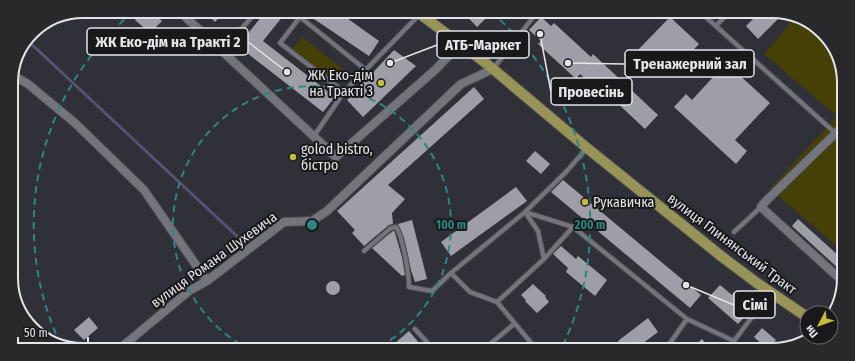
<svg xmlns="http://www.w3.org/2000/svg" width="855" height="361" font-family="'Fira Sans Condensed',sans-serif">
<rect width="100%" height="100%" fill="#303038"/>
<!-- green -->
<path fill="#444006" d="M797,16h2l30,23 14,34 -3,176 -70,-60 67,-73 -73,-62z
M302,37l42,33 -9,12 -42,-33z"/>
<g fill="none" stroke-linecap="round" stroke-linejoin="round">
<!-- stream -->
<path stroke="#575275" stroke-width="3" d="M27,40l212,198"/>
</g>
<!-- building -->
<path fill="#9e9ea7" d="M143,11h8l11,10 -12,12 -15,-13z
M204,11h21l-10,11z
M266,11h21l-24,30 72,56 -12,15 -85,-66z
M302,11h35l42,30 -10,15z
M462,11h20l5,6 -10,10z
M761,11h11l12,2 -26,26 -12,-13z
M541,17l10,9 3,-3 37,34 2,-3 65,61 -13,14 -31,-29 -3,3 -31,-29 -4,5 -38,-35 3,-3 -12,-11z
M670,17l29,27 -30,32 -17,-16 -5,5 -12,-12z
M394,50l22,16 -53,51 -16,-17z
M726,63l44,40 -35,37 12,11 -11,13 -62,-57 12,-13 6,6z
M474,87l10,12 -96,86 17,14 -13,14 1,11 -4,1 -25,21 -12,-13 3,-3 -18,-19z
M535,151l15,13 -9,10 -15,-13z
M563,180l138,115 -11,13 -139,-116z
M516,187l11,14 -76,55 -10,-14z
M798,219l42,38 -1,12 -47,-43z
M412,220l15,59 -12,3 -4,-12 -7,-32 -6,-14z
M393,231h1l1,2 7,24 3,18 -3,1 -30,-28z
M561,246l15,13 2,-3 29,24 -12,16 -29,-24 2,-4 -15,-14z
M326 288a7 7 0 1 1 14 0a7 7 0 1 1-14 0Z
M533,284l13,12 -1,1 4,5 -12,11 -12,-12 1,-1 -5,-5z
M720,285l12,10 2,-3 10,9 -2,3 8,7 -12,13 -30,-26z
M89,317l9,11 -14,12 -10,-10z
M648,318l10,14 -24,18h-9l-7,-9z
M762,328l14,12 -8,10 -14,-13z
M409,331l16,19h-38z
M702,339l9,11h-13l-4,-4z"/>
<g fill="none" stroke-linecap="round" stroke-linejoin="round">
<defs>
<path id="lane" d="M248,11l5,5
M699,11l143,128
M716,26l14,-15
M222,51l35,-40
M493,69l45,-58
M344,92l-64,-49 20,-26 66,53
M314,136l30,-44 76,-78
M734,232l27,-25
M364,251l27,-23 5,-1c7,10 13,47 13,60l23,4 19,-18 74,-61 48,15 114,92
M544,259l29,-32
M451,273l19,19 27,10
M415,329l19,21
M483,350l31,-26
M537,350l-40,-48 47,-43 -6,-28 -13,-19 41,-40 21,-24
M665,350l22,-31 47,22 36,-48
M730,350l4,-9"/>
<path id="street" d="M179,11l157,146 99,-87 25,-26
M12,75l16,9 47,39 69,67 63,91
M839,278l-78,-71 3,-4 78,-76
M118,350l71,-59 18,-10 77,-59 28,-1 15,-10 134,-127 32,-15"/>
<path id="primary" d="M416,11l71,53 100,84 134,108 36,27 50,34"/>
</defs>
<!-- lane casing -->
<use href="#lane" stroke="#4d4d54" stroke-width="6"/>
<!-- street casing -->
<use href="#street" stroke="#4d4d54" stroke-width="10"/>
<!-- primary casing -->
<use href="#primary" stroke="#4d4d54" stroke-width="12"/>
<!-- lane -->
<use href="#lane" stroke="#73747c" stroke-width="4"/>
<!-- street -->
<use href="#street" stroke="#73747c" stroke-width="8"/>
<!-- primary -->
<use href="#primary" stroke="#989356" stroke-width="10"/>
</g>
<!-- distance rings -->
<g fill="none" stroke="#2f8680" stroke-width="2" stroke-dasharray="7 5">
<path d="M251 350A139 139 0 1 1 373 350"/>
<path d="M61 345A278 278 0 0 1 133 12M491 12A278 278 0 0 1 561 349"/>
</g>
<!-- markers -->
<g fill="#c5bc3d" stroke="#19191c" stroke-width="1.5">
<circle cx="381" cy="83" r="4"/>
<circle cx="293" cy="157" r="4"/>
<circle cx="585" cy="202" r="4"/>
</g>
<g text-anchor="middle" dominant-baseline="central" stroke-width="4" stroke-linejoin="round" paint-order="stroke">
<!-- poi labels -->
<g font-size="14" fill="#e4e4e9" stroke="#19191c" text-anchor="start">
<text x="373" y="75" text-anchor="end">ЖК Еко-дім<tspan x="373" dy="16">на Тракті 3</tspan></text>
<text x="301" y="149">golod bistro,<tspan x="301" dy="16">бістро</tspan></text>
<text x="593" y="202">Рукавичка</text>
</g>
<!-- street labels -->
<g font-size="14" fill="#e4e4e9" stroke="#19191c">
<text transform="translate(732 244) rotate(37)">вулиця Глинянський Тракт</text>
<text transform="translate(214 260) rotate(-36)">вулиця Романа Шухевича</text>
</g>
</g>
<!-- crop -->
<path d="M0 0H855V361H0ZM83 18H772A65 65 0 0 1 837 83V278A65 65 0 0 1 772 343H83A65 65 0 0 1 18 278V83A65 65 0 0 1 83 18Z" fill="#29292c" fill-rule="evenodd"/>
<path fill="none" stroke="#e4e4e9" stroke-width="2" d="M83 18H772A65 65 0 0 1 837 83V278A65 65 0 0 1 772 343H83A65 65 0 0 1 18 278V83A65 65 0 0 1 83 18Z"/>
<circle cx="312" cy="225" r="6" fill="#2f8680" stroke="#19191c" stroke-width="2"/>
<g font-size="12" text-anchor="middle" font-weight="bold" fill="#2f8680" stroke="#19191c" stroke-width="4" stroke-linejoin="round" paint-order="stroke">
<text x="451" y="229">100 m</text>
<text x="590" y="229">200 m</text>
</g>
<!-- callouts -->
<path fill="none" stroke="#e4e4e9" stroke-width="1.5" d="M287 72L248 42M390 63L437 45M568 63L625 64M540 34L551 92M686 285L734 305"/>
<g fill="#e4e4e9" stroke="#19191c" stroke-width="1.5">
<circle cx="287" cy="72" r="4"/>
<circle cx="390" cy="63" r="4"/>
<circle cx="568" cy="63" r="4"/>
<circle cx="540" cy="34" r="4"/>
<circle cx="686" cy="285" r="4"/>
</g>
<g fill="#19191c" stroke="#e4e4e9" stroke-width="1.5">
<rect x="87" y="28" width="161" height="27" rx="4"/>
<rect x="437" y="31" width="92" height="27" rx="4"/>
<rect x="625" y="50" width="129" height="27" rx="4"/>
<rect x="551" y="78" width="81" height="27" rx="4"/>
<rect x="734" y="291" width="41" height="27" rx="4"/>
</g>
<g font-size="15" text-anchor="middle" font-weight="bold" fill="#e4e4e9">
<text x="168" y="47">ЖК Еко-дім на Тракті 2</text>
<text x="483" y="50">АТБ-Маркет</text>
<text x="690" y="69">Тренажерний зал</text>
<text x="591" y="97">Провесінь</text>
<text x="755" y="310">Сімі</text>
</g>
<!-- north arrow -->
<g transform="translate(819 325) rotate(229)"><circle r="19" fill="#19191c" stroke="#6a6a6e"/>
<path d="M0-3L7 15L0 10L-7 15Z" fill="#c5bc3d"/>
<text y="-6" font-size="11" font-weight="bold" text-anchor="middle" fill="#e4e4e9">Пн</text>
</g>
<!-- scale -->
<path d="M18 337v6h70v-6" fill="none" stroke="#e4e4e9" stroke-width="2"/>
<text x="24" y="337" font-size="12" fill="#e4e4e9" stroke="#19191c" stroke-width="3" paint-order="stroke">50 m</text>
</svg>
